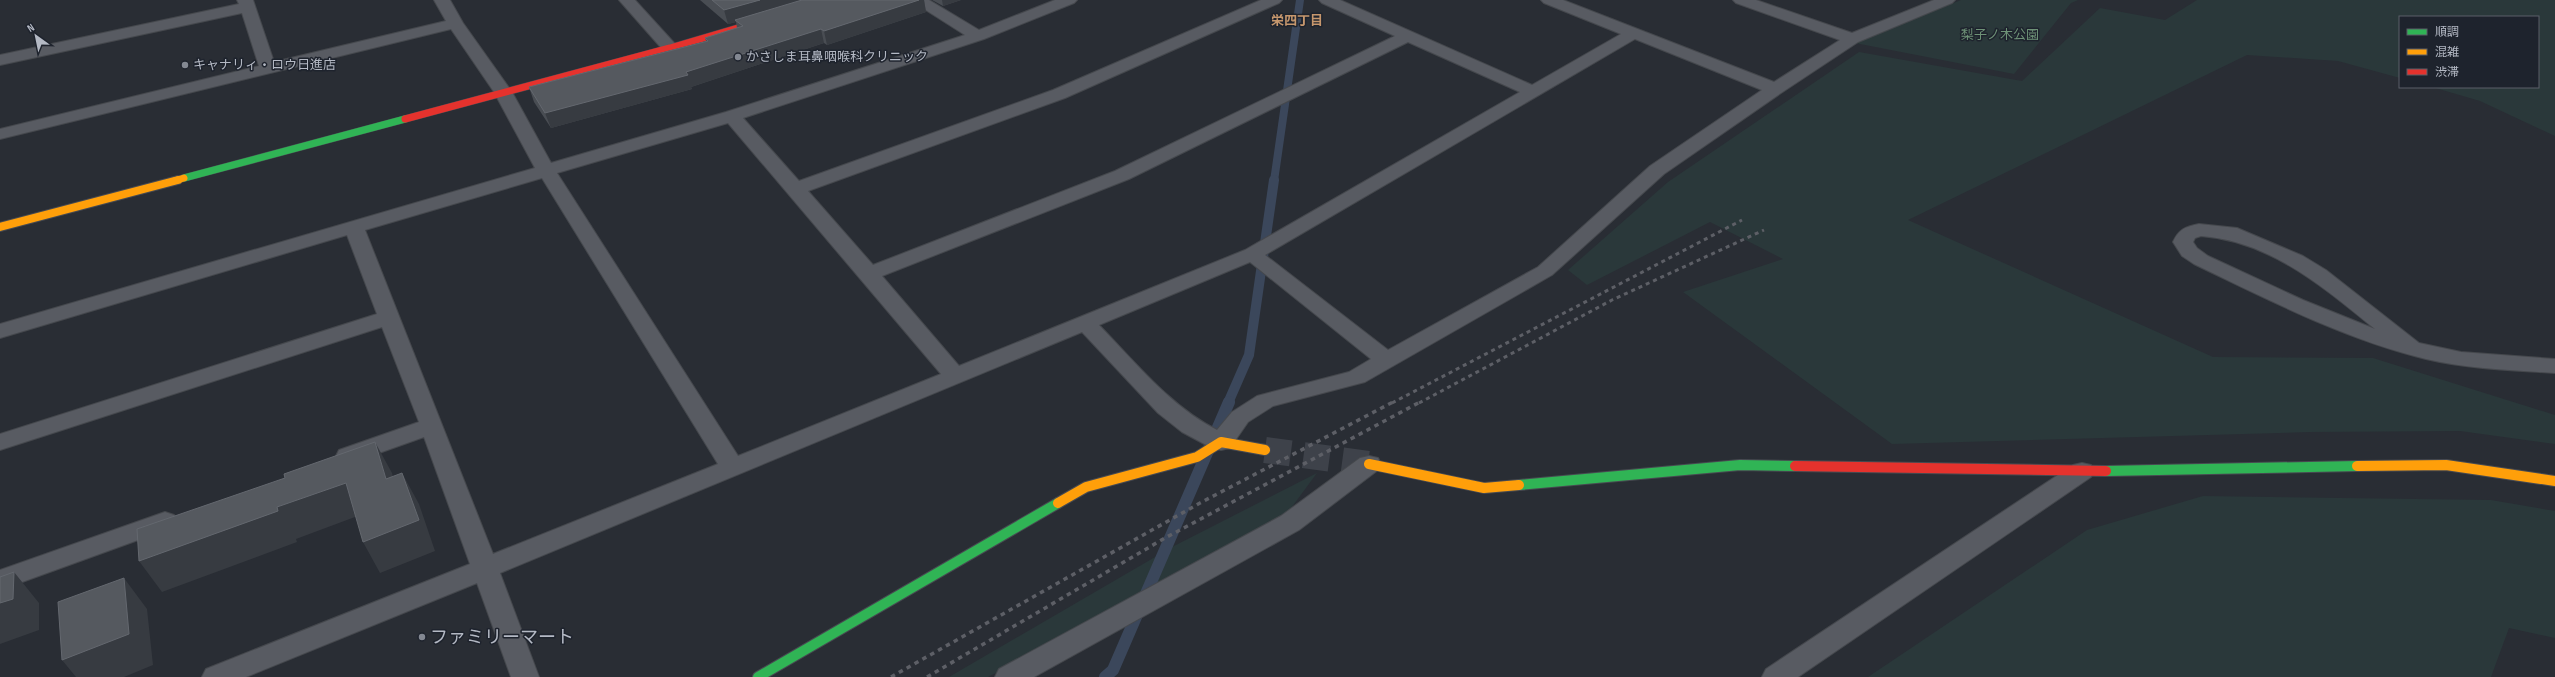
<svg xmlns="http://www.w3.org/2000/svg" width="2555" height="677" font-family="'Sofia Sans Condensed','Noto Sans JP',sans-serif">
<rect width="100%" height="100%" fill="#292d34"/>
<!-- green -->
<path fill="#2a383a" d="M1961,0h117l-7,3 -57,71 -159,-31z
M2197,0h358v136l-75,-35 -48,-14h106v-70h-138v61l-62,-17 -91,-6 -339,165 305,137 160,1 182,57v29l-95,-13 -149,1 -419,12 -209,-152 100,-33 -73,-37 -123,63 -19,-15 100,-88 191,-130 163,29 78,-73 65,12z
M1317,473l-34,46 -295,158h-39l225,-131z
M2203,496l288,4 64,11v127l-46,-10 -18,49h-623l219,-147z"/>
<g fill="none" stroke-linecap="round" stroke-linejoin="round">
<!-- stream-far2 -->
<path stroke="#3b475b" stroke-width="8" d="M1274,181l26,-181"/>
<!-- stream-far1 -->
<path stroke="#3b475b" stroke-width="10" d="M1228,403l21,-48 25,-175"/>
<!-- stream -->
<path stroke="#3b475b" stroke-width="12" d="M1105,677l8,-7 116,-268"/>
<!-- secondary-tunnel -->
<path stroke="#3e424a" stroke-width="26" stroke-dasharray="26 13" stroke-linecap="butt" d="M1265,450l104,14"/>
<defs>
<path id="street" d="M237,0h16l21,62 172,-41 -12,-21h16l13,23 49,69 39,71 175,-51 239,-77 -55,-35h19l50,30 76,-30h22l-3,3 -90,36 -241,79 56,63 254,-91 208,-90h21l-3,3 -214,95 -257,93 65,74 242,-94 280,-135 -73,-33 -3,-3h21l192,85 89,-51 -77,-31 -3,-3h22l211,82 66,-42 -104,-37 -3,-3h23l96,33 82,-33h21l-3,3 -94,39 -77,51 -117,81 -112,101 -187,107 -92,24 -25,16 -18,26 -9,2 -9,-2 -30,-16 -24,-19 -76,-81 -582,241 39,104h-28l-34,-94 -231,94h-44l4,-8 264,-105 -46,-127 -76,27 -9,-2 -3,-6 3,-6 80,-28 -37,-95 -382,123v-16l377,-120 -30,-79 -347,103v-14l535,-156 -41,-76 -43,-63 -451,110v-10l259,-63 -17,-53 -242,52v-10l239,-51zM1635,39l127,51 -112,76 -112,101 -150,83 -123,-95zM1408,42l112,50 -275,158 -286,116 -77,-90 247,-97zM728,123l213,251 -203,82 -181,-283zM542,178l176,286 -225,90 -128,-324zM1250,262l121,97 -22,13 -92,24 -25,16 -15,18c-47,-24 -81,-67 -118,-105z
M619,0h16l41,45 2,3 -2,3h-12z
M2199,224l38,4 66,28 23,14 93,73 42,9 94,7v14c-43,-3 -87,-4 -129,-14 -82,-20 -157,-59 -232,-95l-12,-8 -9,-14c6,-13 12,-15 26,-18zM2201,236c69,5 122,51 174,93l-72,-29 -95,-44 -11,-8 -4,-6 2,-4z
M1369,456l9,2 3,6 -3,6 -79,60 -265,147h-39l4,-8 282,-153 79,-58z
M2082,463l9,2 3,6 -3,6 -293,200h-36l4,-8 307,-204z
M165,512l9,3 4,6 -4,6 -174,63v-20z"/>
<path id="fast-far1" d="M184,178l221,-59"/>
<path id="fast" d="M2106,471l251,-5
M1519,485l221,-20 55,1
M758,677l300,-174"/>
<path id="slow-far2" d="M174,181l10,-3"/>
<path id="slow-far1" d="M0,227l178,-47"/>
<path id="slow" d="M1369,464l115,24 35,-3
M2357,466l89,-1 109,16
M1058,503l28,-16 111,-30 24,-15 44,8"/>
<path id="jam-far1" d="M405,119l265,-71 95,-28"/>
<path id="jam" d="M1795,466l311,5"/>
</defs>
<!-- street casing -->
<use href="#street" stroke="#45484d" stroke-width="2"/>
<!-- fast-far1 casing -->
<use href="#fast-far1" stroke="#474a51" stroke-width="8"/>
<!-- fast casing -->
<use href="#fast" stroke="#474a51" stroke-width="12"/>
<!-- slow-far2 casing -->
<use href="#slow-far2" stroke="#474a51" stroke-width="8"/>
<!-- slow-far1 casing -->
<use href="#slow-far1" stroke="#474a51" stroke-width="10"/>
<!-- slow casing -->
<use href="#slow" stroke="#474a51" stroke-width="12"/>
<!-- jam-far1 casing -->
<use href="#jam-far1" stroke="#474a51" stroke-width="8"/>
<!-- jam casing -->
<use href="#jam" stroke="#474a51" stroke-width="12"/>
<!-- street -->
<use href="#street" fill="#585b62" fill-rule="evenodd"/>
<!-- fast-far1 -->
<use href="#fast-far1" stroke="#30b455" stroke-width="7"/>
<!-- fast -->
<use href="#fast" stroke="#30b455" stroke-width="10"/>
<!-- slow-far2 -->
<use href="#slow-far2" stroke="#ff9f0a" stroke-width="7"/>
<!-- slow-far1 -->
<use href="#slow-far1" stroke="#ff9f0a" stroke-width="8"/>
<!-- slow -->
<use href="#slow" stroke="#ff9f0a" stroke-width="10"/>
<!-- jam-far1 -->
<use href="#jam-far1" stroke="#e5322d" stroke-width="7"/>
<!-- jam -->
<use href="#jam" stroke="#e5322d" stroke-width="10"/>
<!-- rail-far1 -->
<path stroke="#5d5f66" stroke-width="3" stroke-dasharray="4 4" stroke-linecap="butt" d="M1392,403l350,-183
M1419,403l193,-103 152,-70"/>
<!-- rail -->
<path stroke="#5d5f66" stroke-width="3.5" stroke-dasharray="4.5 4.5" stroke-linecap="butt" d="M891,677l309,-174 193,-101
M927,677l238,-139 255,-136"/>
</g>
<!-- wall -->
<path fill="#494d53" d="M700,0h224l2,12 -99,33 -3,-2 -133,44 1,2 -141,39 -17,-26 -5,-15 177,-46 -1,-3 32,-10 -1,-6 -8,2z
M932,0h29l-18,6z"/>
<!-- shaded-wall -->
<path fill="#373b41" d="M760,0h50l-75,20 1,2 -8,2 -4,-14z
M919,0h5l2,12 -99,33 -3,-14z
M942,0h19l-18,6z
M821,29l3,14 -133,44 1,2 -141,39 -6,-15z
M375,442l17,31 10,37 -16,-31z
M402,473l17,31 16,47 -55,22 -17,-31z
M346,483l17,31 -67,25 1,3 -135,50 -23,-31 138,-54z
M14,572l25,31v27l-39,14v-41z
M124,578l23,31 6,56 -29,12h-48l-14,-17z"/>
<!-- building -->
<path fill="#55595f" stroke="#64686f" d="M712,0h48l-36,10z
M802,0h117l-95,31 -3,-2 -135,43 2,3 -143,38 -16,-26 179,-46 -3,-3 38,-12 -8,-6z
M375,442l11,37 16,-6 17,47 -56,22 -17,-59 -69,24 1,4 -139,50 -2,-32 148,-51 -1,-4z
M14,572l-1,27 -13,4v-26z
M124,578l5,56 -67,26 -4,-58z"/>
<!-- markers -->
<g fill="#838892" stroke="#1e232d" stroke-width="1.5">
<circle cx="738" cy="57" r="4"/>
<circle cx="185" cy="65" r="4"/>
<circle cx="422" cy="637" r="4"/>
</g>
<g text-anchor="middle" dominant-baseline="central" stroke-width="3" stroke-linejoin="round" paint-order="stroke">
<!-- far-neighbourhood labels -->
<g font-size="13" font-weight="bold" fill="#c6976d" stroke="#1e232d">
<text x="1297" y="21">栄四丁目</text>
</g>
<!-- far-park labels -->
<g font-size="13" fill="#6e9277" stroke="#1e232d">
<text x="2000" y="35">梨子ノ木公園</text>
</g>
<!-- far-poi labels -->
<g font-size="13" fill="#b4b9c4" stroke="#1e232d" text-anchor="start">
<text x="746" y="57">かさしま耳鼻咽喉科クリニック</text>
<text x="193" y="65">キャナリィ・ロウ日進店</text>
</g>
<!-- near-poi labels -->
<g font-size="18" fill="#b4b9c4" stroke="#1e232d" text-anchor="start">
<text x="430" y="637">ファミリーマート</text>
</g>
</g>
<!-- legend -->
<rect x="2399" y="16" width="140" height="72" fill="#1e232d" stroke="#5a5f69"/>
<rect x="2407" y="29" width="20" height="6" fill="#30b455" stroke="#5a5f69"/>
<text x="2435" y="36" font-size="12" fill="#b4b9c4">順調</text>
<rect x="2407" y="49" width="20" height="6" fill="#ff9f0a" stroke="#5a5f69"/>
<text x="2435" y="56" font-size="12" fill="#b4b9c4">混雑</text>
<rect x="2407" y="69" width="20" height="6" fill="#e5322d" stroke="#5a5f69"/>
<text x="2435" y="76" font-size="12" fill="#b4b9c4">渋滞</text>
<!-- north arrow -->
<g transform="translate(36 36) rotate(327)" stroke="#1e232d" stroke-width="3" paint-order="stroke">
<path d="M0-3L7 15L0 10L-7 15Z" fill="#b4b9c4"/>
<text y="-6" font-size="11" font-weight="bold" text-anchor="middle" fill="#b4b9c4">N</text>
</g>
</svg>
